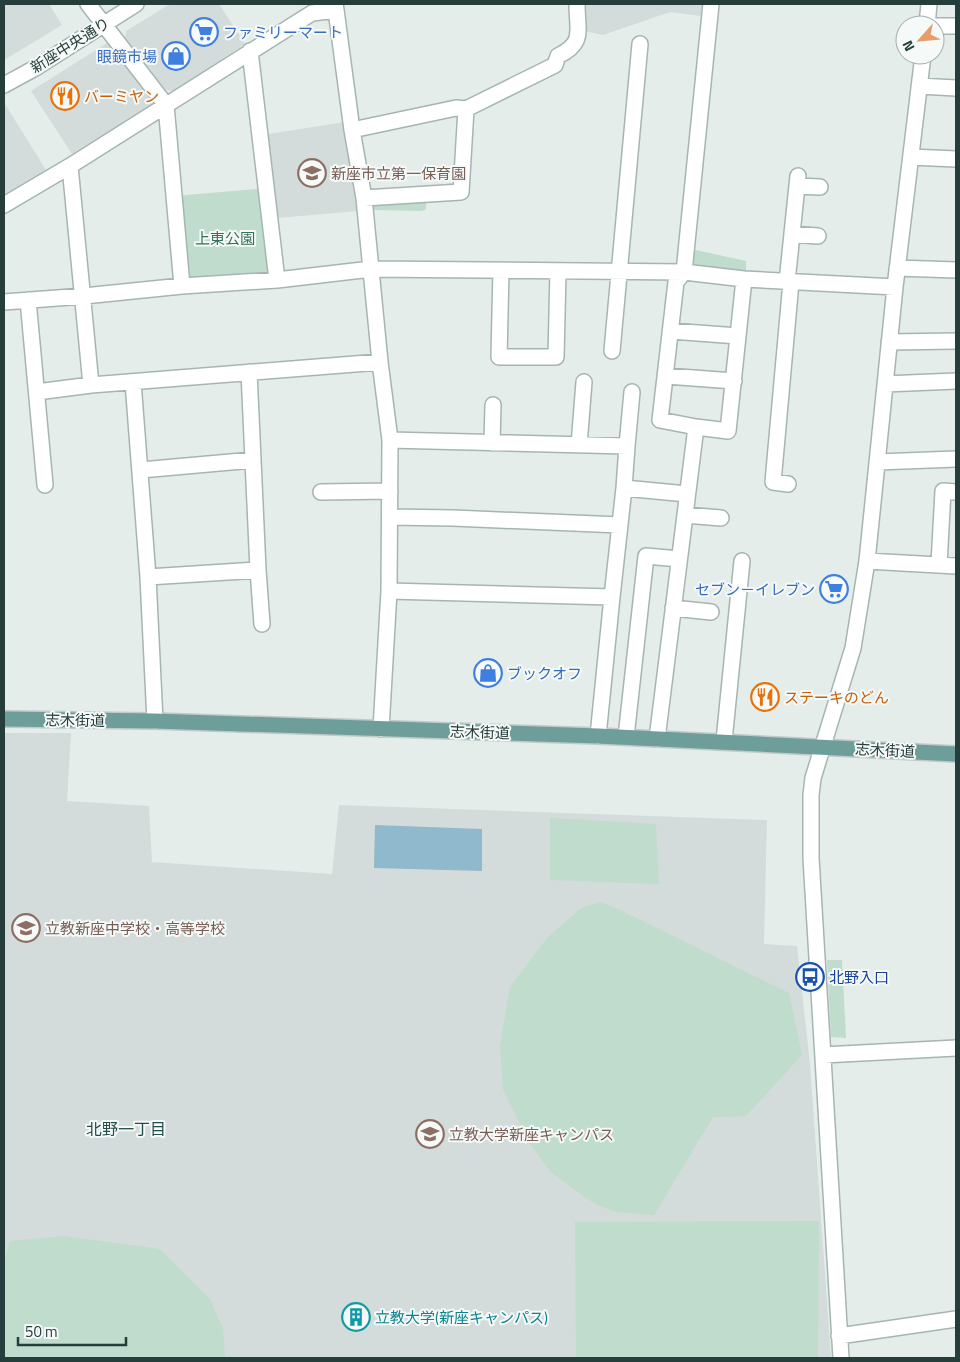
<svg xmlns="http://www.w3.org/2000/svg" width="960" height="1362" font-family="'Titillium Web','Noto Sans JP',sans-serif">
<rect width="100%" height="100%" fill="#e4edea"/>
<!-- built -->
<path fill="#d3dcda" d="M4,4h45l13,21 -58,35z
M170,4h49l26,40 -72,47 -7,-1 -41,-52 1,-7z
M585,4h117l-1,12 -31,-4 -67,23 -19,-4z
M107,43l7,3 41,50 -1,7 -82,51 -41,-63z
M5,104l41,66 -42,27v-92z
M345,122l13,89 -81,7 -9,-84z
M4,733h67l-4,68 82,5 3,56 180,12 7,-69 428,15 -3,124 33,2 13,118 21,294h-827z"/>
<!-- green -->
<path fill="#bfdccc" d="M267,188l10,92 -95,6 -7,-90z
M426,200v9l-4,2 -50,-1 -1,-4 8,-4z
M691,249l55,12v11l-49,-3 -7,-9z
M550,818l106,6 3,60 -109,-4z
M600,902l20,8 169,83 13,62 -56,61 -33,1 -59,98 -37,-3 -18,-6 -16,-10 -32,-24 -21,-28 -27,-55 -3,-43 10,-59 37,-49 34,-30z
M827,960h15l4,78 -15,-1z
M819,1221l-1,137h-242l-1,-136z
M64,1236l96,13 50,50 13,30 2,29h-221v-97l6,-20z"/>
<!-- water -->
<path fill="#91b9cd" d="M375,825l107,4v42l-108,-3z"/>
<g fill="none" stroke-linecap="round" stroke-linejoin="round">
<defs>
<path id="minor" d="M88,4l78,101 16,181
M336,10l16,120 12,68 16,164 10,78 -1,151 -8,138
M927,25l2,-21
M935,26h21
M250,51l27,229
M4,85l33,-18 99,-63
M919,86l37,2
M352,130l104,-22 10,1
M911,157l45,2
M70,166l21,219 289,-23
M797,186l23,1
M364,198l97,-6 5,-83 89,-44 3,-9c27,-13 19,-25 19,-52
M4,205l66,-39 242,-153 24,-3 -1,-6
M792,234l26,2
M897,268l59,2
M501,270l-2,87h57l2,-86
M787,282l11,-106
M28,300l17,185
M4,302l80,-6 98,-10 95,-6 94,-11 313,3 60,7 151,8
M671,331l67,5
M889,342l67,-1
M612,351l28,-307
M666,376l68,5
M133,382l15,195 7,144
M885,384l71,-3
M37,392l54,-7
M696,427l-36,-7 16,-138 8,-10 27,-268
M390,440l237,6 -3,42 63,6
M492,443l1,-38
M579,445l5,-63
M627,446l5,-54
M877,462l79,-3
M141,470l112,-10
M788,484l-15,-2 18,-200
M321,492l69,-1
M685,515l36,3
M390,517l63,1 167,7
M867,561l89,5
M939,564l4,-73 13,1
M258,570l4,54
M148,577l110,-7 -9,-198
M389,591l223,6 12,-109
M673,608l38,4
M598,736l14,-139
M626,737l20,-181 33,3
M657,739l39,-312 32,4 16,-152
M724,741l18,-180
M823,1055l133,-7
M839,1336l117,-17
M841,1358l-30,-500v-63l2,-17 40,-130 14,-87 28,-274 28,-232"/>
<path id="major" d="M4,719l151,2 443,15 358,18"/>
</defs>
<!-- minor casing -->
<use href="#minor" stroke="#a7b5b2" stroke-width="18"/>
<!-- major casing -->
<use href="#major" stroke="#c2c9c8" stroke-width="18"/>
<!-- minor -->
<use href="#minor" stroke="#fff" stroke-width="15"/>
<!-- major -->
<use href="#major" stroke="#6d9e9a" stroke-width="15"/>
</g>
<!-- icons -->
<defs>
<symbol id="supermarket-ring" viewBox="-11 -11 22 22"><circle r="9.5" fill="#f5f9f8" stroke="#3f7fe0" stroke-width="1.5"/><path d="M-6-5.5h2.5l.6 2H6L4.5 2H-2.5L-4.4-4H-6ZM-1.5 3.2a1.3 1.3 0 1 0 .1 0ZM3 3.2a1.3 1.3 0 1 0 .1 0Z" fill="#3f7fe0"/></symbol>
<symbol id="shop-ring" viewBox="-11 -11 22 22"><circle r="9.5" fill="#f5f9f8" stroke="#3f7fe0" stroke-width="1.5"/><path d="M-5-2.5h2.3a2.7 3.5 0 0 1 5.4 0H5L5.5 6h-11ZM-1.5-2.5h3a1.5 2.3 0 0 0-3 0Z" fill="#3f7fe0"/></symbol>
<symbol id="restaurant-ring" viewBox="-11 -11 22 22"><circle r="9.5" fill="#f5f9f8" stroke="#e8710a" stroke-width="1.5"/><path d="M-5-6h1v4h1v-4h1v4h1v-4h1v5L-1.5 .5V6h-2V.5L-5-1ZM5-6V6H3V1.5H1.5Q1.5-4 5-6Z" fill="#e8710a"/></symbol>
<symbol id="school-ring" viewBox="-11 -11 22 22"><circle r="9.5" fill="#f5f9f8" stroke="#8d6e63" stroke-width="1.5"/><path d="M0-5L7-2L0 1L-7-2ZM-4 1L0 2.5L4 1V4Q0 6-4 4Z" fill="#8d6e63"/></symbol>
<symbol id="bus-ring" viewBox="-11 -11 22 22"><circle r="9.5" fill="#f5f9f8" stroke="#1a4fb4" stroke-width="1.5"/><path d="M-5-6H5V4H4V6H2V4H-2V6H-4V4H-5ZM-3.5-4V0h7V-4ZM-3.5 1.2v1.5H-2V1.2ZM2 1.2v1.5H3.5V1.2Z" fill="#1a4fb4"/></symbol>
<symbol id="university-ring" viewBox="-11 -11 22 22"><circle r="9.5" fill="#f5f9f8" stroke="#8d6e63" stroke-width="1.5"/><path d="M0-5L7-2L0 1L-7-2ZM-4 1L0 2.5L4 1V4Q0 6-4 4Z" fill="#8d6e63"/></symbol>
<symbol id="building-ring" viewBox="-11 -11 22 22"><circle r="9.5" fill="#f5f9f8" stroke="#0f9aa8" stroke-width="1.5"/><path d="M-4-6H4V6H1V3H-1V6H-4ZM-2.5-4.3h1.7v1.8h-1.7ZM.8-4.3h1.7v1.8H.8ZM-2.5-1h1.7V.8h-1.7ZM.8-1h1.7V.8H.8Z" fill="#0f9aa8"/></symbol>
</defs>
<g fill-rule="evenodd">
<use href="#supermarket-ring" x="188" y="16" width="32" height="32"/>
<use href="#shop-ring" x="160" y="40" width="32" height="32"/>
<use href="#restaurant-ring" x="49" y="80" width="32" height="32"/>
<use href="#school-ring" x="296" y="157" width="32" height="32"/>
<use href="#supermarket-ring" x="818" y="573" width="32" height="32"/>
<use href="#shop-ring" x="472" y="657" width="32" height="32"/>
<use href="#restaurant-ring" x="749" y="681" width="32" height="32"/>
<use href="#school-ring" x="10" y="912" width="32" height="32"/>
<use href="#bus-ring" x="794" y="961" width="32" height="32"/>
<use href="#university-ring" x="414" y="1118" width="32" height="32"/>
<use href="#building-ring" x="340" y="1301" width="32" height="32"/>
</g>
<g text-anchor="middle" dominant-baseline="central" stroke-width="4" stroke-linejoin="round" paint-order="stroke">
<!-- shop labels -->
<g font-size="15" fill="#366cbe" stroke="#f5f9f8" text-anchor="start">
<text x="223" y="32">ファミリーマート</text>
<text x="157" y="56" text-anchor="end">眼鏡市場</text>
<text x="815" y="589" text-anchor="end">セブン－イレブン</text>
<text x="507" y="673">ブックオフ</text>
</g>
<!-- street labels -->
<g font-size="15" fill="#253d3b" stroke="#f5f9f8">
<text transform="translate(70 45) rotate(-32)">新座中央通り</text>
<text transform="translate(75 720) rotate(1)">志木街道</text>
<text transform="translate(480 732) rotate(2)">志木街道</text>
<text transform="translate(885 750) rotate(3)">志木街道</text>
</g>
<!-- food labels -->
<g font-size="15" fill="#c56008" stroke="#f5f9f8" text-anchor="start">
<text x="84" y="96">バーミヤン</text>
<text x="784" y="697">ステーキのどん</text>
</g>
<!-- education labels -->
<g font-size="15" fill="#785e54" stroke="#f5f9f8" text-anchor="start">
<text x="331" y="173">新座市立第一保育園</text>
<text x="45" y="928">立教新座中学校・高等学校</text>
<text x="449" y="1134">立教大学新座キャンパス</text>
</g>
<!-- park labels -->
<g font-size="15" fill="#337055" stroke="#f5f9f8">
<text x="225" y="238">上東公園</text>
</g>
<!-- transit labels -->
<g font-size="15" fill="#164399" stroke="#f5f9f8" text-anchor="start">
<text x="829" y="977">北野入口</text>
</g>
<!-- culture labels -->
<g font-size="15" fill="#0d838f" stroke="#f5f9f8" text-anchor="start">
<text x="375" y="1317">立教大学(新座キャンパス)</text>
</g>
<!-- neighbourhood labels -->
<g font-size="16" fill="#234d4a" stroke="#f5f9f8">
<text x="126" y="1129">北野一丁目</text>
</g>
</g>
<!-- border -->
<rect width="960" height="1362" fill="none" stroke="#253d3b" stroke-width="10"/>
<!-- north arrow -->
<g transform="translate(920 40) rotate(243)"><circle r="24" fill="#f5f9f8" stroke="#a2aeac"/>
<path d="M0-4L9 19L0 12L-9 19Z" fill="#e69d69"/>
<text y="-8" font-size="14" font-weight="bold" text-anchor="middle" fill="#253d3b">N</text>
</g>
<!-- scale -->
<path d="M18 1337v8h108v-8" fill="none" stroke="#253d3b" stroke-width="2.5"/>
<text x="25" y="1337" font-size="15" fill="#253d3b" stroke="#f5f9f8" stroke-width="4" paint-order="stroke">50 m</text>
</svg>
